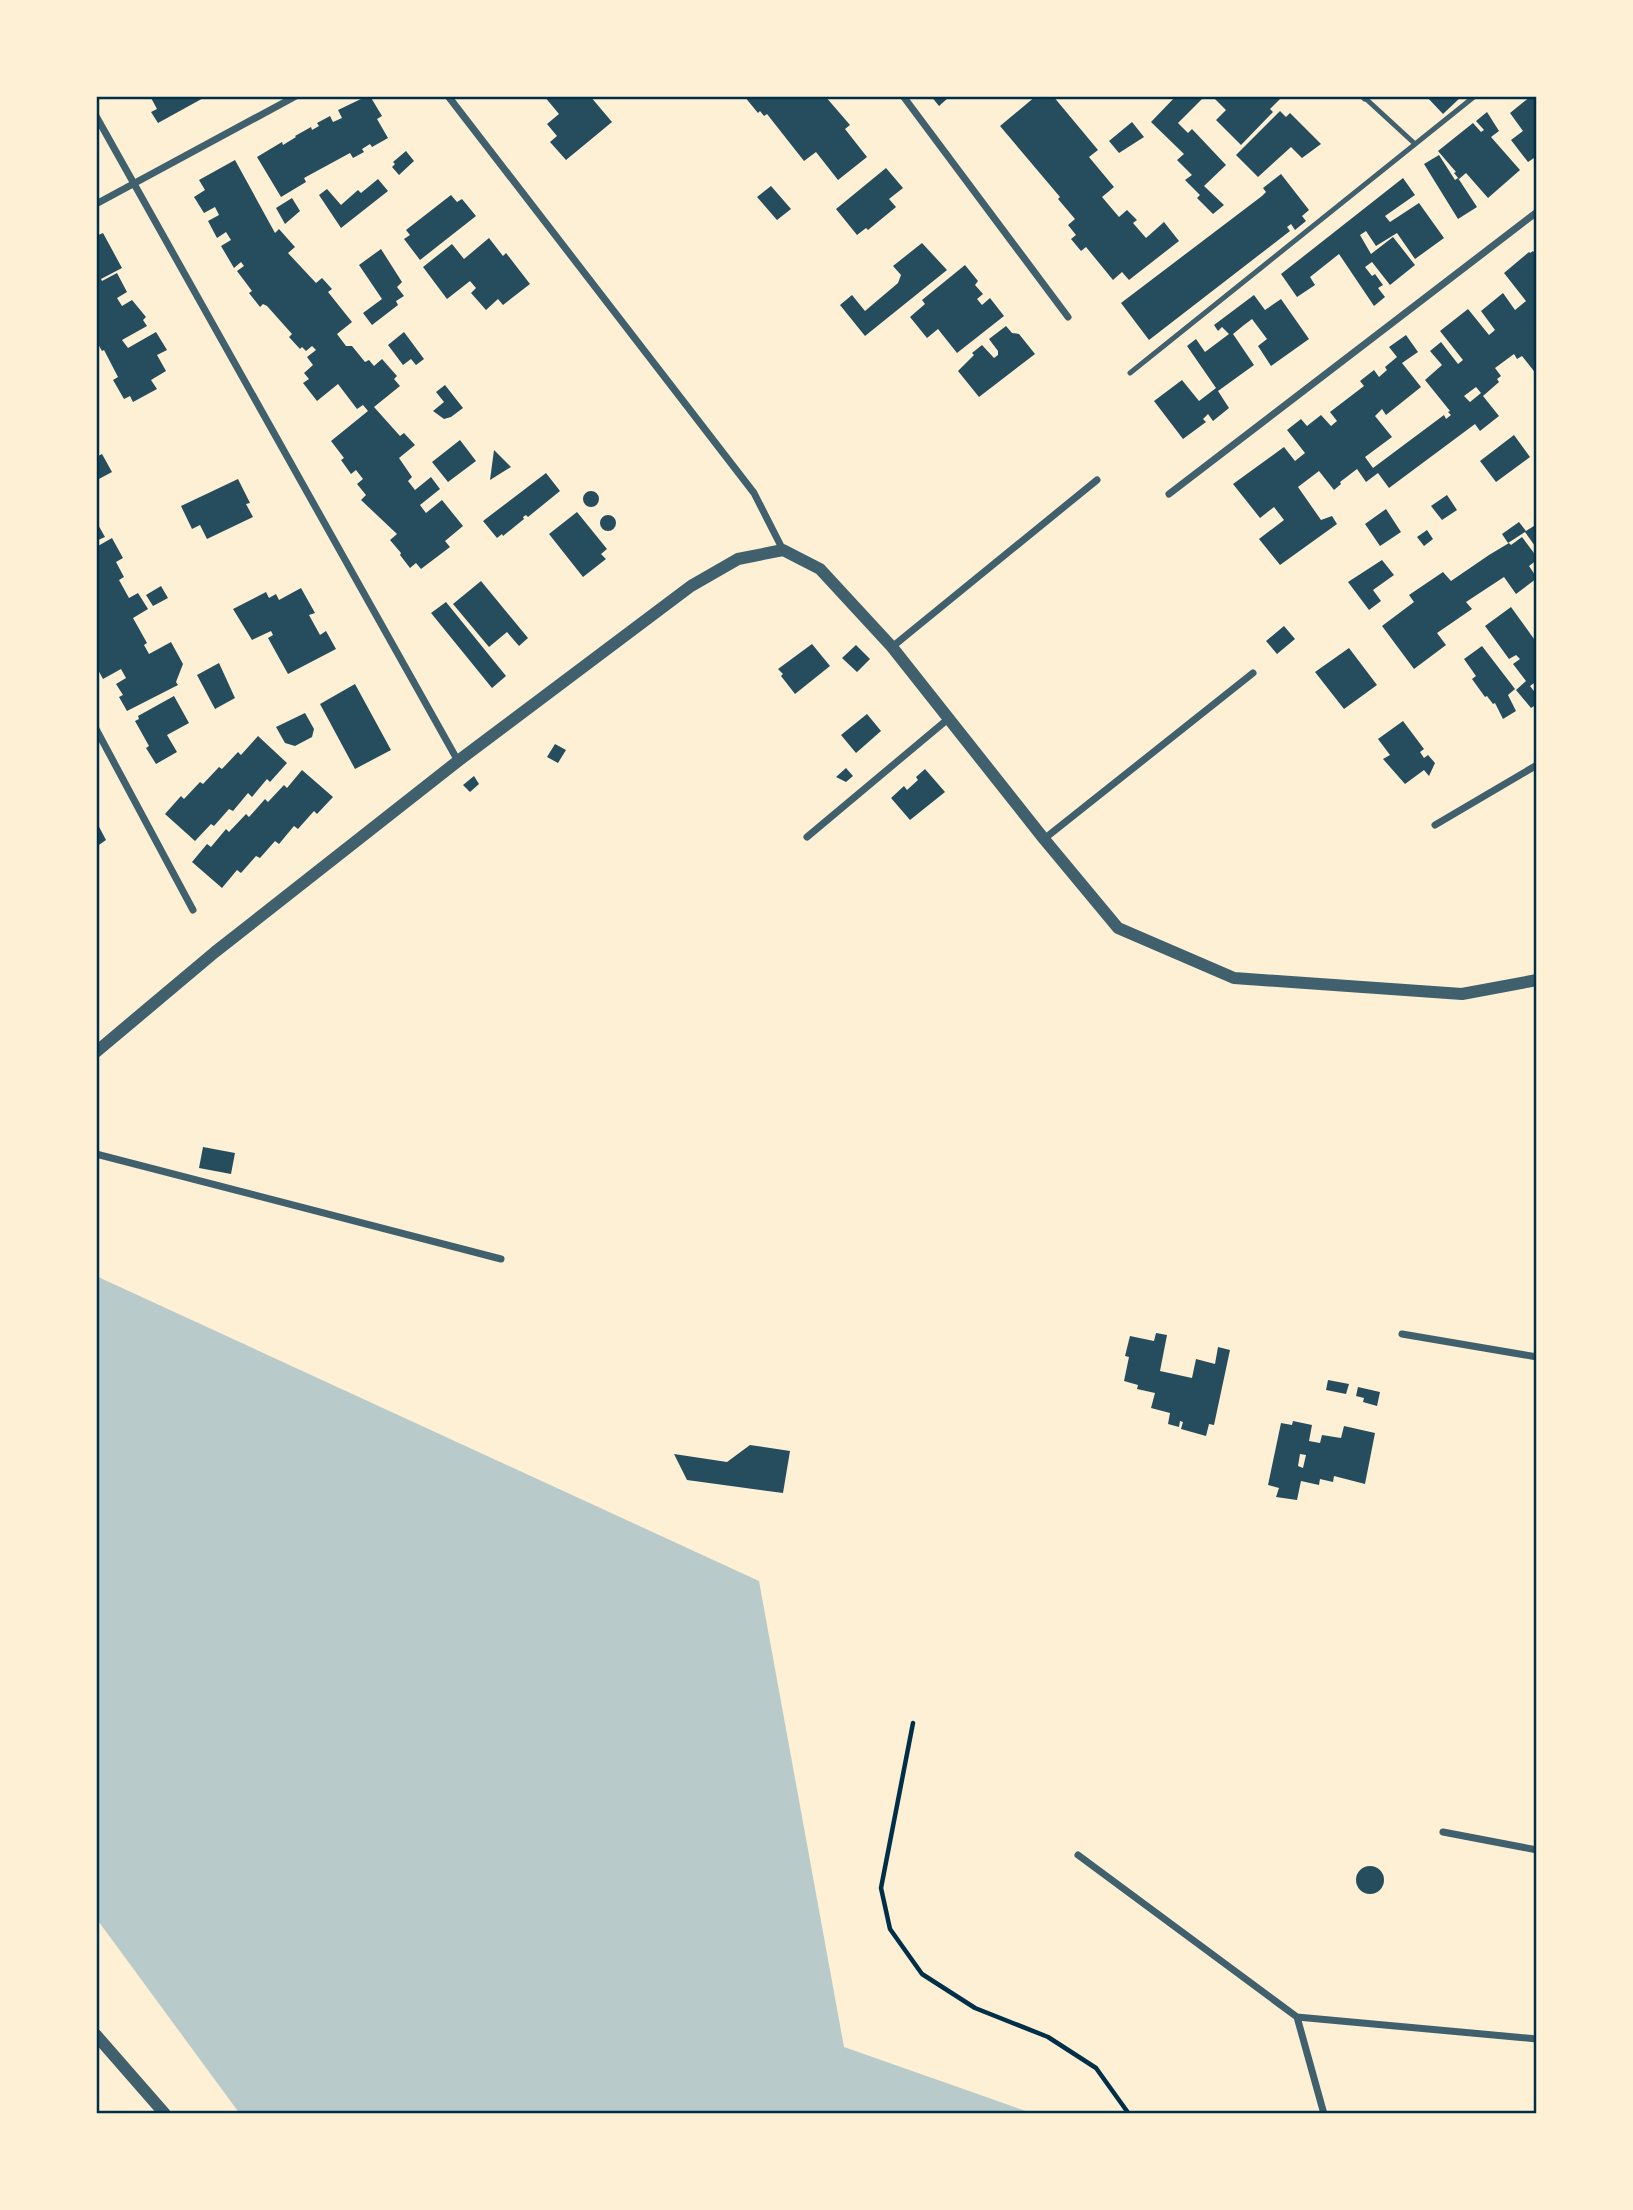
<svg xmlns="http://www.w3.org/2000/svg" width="1633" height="2210" font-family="'PT Sans Narrow',sans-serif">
<rect width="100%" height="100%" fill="#fdf0d5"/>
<!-- green -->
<path fill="#b9caca" d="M96,1276l663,305 85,466 190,67h-794l-144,-196z"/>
<!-- building -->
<path fill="#264d5e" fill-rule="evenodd" d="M150,96h57l-49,27 -7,-11 6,-3z
M359,96h11l12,20 -5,3 11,19 -16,9 -2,-3 -8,5 2,3 -11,6 -3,-5 -46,25 2,4 -25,15 -24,-40 25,-15 1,3 13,-8 -1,-1 16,-9 1,3 7,-4 -2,-3 13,-7 3,6 9,-4 -4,-8 23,-11z
M544,96h46l22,26 -46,38 -16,-18 7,-6 -10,-12 12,-10z
M744,96h81l25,29 -5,4 22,28 -29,23 -22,-28 -12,9 -37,-47 -3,2 -4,-5 -2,2z
M931,96h16l1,2 -9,8z
M1036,96h17l45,54 -9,7 25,30 -12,10 17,20 8,-7 10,10 -4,3 13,15 18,-16 15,19 -50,39 -7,-8 -9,8 -27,-33 -5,4 -10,-12 5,-4 -8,-10 7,-6 -17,-20 2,-2 -60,-71z
M1176,96h29l-27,27 10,10 4,-4 34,36 -22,21 20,19 -11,9 -16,-16 3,-3 -15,-15 7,-5 -15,-15 7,-6 -33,-32z
M1212,96h71l-13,13 3,3 -32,33 -25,-25 10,-10z
M1426,96h36l-19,18z
M1531,96h6v60l-9,6 -17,-22 12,-9 -13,-18z
M1280,111l6,6 4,-4 31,31 -19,14 -11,-11 -33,30 -22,-22z
M1487,112l12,19 -8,6 29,33 -32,28 -22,-25 -7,6 -5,-6 2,-1 -18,-21 35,-28 8,9 3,-2 -8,-9z
M1132,122l12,15 -25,16 -10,-12z
M406,151l8,10 -15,14 -7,-8 3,-3 -2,-2z
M1439,155l16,25 3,-2 19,29 -19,12 -34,-55z
M235,160l40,73 4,-4 16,18 -7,6 28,30 6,-5 10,11 -4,3 24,30 -15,12 9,12h6l13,16 4,-2 5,6 8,-7 15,17 -3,3 6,7 -26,21 26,29 4,-3 11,12 -16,13 13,19 -4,4 7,9 16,-13 9,12 -20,16 6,8 16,-13 21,26 -18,15 5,6 -29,22 -5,-6 -6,5 -10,-13 1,-2 -11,-13 7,-6 -36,-34 5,-5 -9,-11 6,-5 -7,-9 -5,4 -10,-14 3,-2 -13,-17 37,-30 -5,-6 -6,4 -19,-25 -21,17 -14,-18 6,-4 -5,-6 9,-8 -6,-8 9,-7 -4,-4 -6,5 -4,-4 -2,2 -11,-12 3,-3 -25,-28 -4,-2 -3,3 -11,-14 3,-2 -15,-20 7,-5 -3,-4 -7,6 -13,-22 10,-6 -5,-8 -9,6 -9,-17 11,-6 -4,-8 -11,6 -10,-16 11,-7 -6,-10z
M886,168l17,20 -14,11 7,8 -28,23 -2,-2 -9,7 -21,-26z
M1281,174l28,36 -7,6 4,5 -11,9 -4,-6 -4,3 3,4 -141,109 -28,-37 141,-107 4,-4 -3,-4z
M1403,178l12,17 -30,21 5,6 29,-19 25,35 -29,21 -18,-26 -21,13 -10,-15 -6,4 11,19 22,-17 22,28 -25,20 -18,-23 -7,5 7,9 3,-2 8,11 -5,3 7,9 -11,9 -35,-52 -29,23 5,8 -18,12 -16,-23z
M378,179l10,12 -47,37 -22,-33 8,-6 14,16 17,-15 3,3z
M771,186l20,23 -14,11 -20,-23z
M451,195l6,7 5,-3 14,17 -56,44 -16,-21 6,-4 -4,-5z
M292,198l8,13 -15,13 -9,-16z
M103,233l19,35 -21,11 1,2 15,-8 10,19 -10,6 5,8 10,-6 14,17 -3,3 4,6 -25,14 6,8 28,-16 11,18 -10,5 9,16 -15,9 6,9 -24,13 -3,-6 -6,3 -11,-19 5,-3 -14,-27 -2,1 -4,-7 -2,2v-110z
M489,238l14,18 3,-3 24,31 -27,21 -5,-6 -12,11 -15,-17 5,-5 -6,-7 -23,18 -24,-32 29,-23 12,15z
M922,243l25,27 -82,66 -25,-31 12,-10 13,16 33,-28 3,-8 -8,-9z
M381,249l21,33 -5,5 7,9 -8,5 2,4 -26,20 -9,-12 19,-14 -23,-34z
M1533,251l4,5v119l-15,-19 -5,3 -3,-5 -19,14 6,8 -4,3 2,3 -16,14 16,20 -19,15 -5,-7 -86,64 -11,-15 -12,9 -9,-13 -17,13 1,2 -7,6 -15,-19 -21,16 23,33 11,-4 5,8 -57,41 -21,-26 25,-19 -10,-13 -14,11 -27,-34 51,-37 11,14 10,-8 -18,-23 14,-11 6,7 14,-11 10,11 6,-5 -7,-9 34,-26 -4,-5 14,-11 5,7 8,-7 -2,-3 12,-10 -8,-10 17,-12 12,17 -16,11 19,24 -35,28 -4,-6 -7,7 17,21 -27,20 8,11 71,-53 2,4 5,-4 -3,-3 2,-1 -25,-31 17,-15 -12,-14 11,-9 17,22 5,-4 -23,-29 28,-22 21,26 6,-5 -14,-19 22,-18 12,17 11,-9 -22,-28 25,-21 1,1zM1476,387l5,6 -11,9 -6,-6z
M965,265l13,16 -3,4 8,9 -6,5 5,6 8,-7 14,18 -47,37 -19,-24 -11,9 -17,-21 15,-13 -3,-4z
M1254,295l11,15 16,-11 28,40 -38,27 -13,-20 9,-7 -15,-20 -8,6 -11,9 21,31 -36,26 11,17 -16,13 -5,-7 -5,5 3,3 -23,17 -29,-38 28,-21 17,21 17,-13 -29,-42 9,-7 9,13 24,-18 -7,-7 -4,4 -4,-6z
M1006,326l6,7 7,1 16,20 -56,43 -21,-26 16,-16 -2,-2 10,-8 12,13 4,-3v-4l-9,-12z
M404,332l20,27 -8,6 -5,-6 -8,6 -15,-20z
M445,385l18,23 -12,9 -7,2 -11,-8 11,-9 -8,-10z
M1514,435l16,22 -34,25 -16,-21z
M460,440l16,21 -28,21 -16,-20z
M494,450l17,17 -21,13z
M102,454l10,18 -15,8 -1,-23z
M546,473l14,18 -32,26 -2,-2 -3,2 1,2 -21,17 -1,-2 -5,4 -14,-17z
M238,479l12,24 -4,1 7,13 -46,22 -7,-14 -8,4 -11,-23z
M583 499a8 8 0 1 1 16 0a8 8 0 1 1-16 0Z
M1447,495l10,15 -15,10 -11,-14z
M1386,509l15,23 -21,14 -15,-22z
M577,512l30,37 -6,5 5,5 -23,18 -34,-43z
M600 523a8 8 0 1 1 16 0a8 8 0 1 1-16 0Z
M96,521l9,16 -9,4z
M1519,522l7,9 11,-7v25l-12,-17 -17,11 -6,-9z
M1427,530l6,9 -9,7 -7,-9z
M1522,537l15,20v3l-8,6 8,12 -21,16 -12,-17 -38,25 6,7 -35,24 9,12 -32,24 -32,-43 32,-24 -5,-7 34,-23 8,9 38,-26 20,-12 2,2z
M112,538l11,20 -7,4 8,15 -5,3 10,18 9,-5 10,16 -15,9 14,25 -3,2 5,9 22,-12 12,22 -7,18 2,3 -51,26 -8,-14 4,-2 -7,-11 10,-6 -5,-9 -18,10 -7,-13v-124l2,4z
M1382,560l12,15 -21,15 8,11 -12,9 -21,-28z
M481,581l47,57 -9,8 -12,-14 -18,15 -36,-43z
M161,586l7,12 -15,8 -7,-11z
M301,588l14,25 -6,2 11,20 6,-4 10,18 -48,25 -20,-36 5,-3 -2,-4 -19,9 -19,-31 33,-17 3,6 7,-4 3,6z
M446,602l60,74 -14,12 -61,-75z
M1511,607l26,36v38l-7,5 7,9v9l-6,4 -15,-18 10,-9 -13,-17 7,-5 -4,-4 -7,4 -24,-33z
M1284,626l11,13 -18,15 -11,-13z
M812,644l18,22 -35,28 -14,-18 2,-2 -5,-5z
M856,645l14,14 -13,13 -15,-14z
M1482,646l33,43 -7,6 8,16 -13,8 -8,-16 -2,1 -6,-8 -2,1 -13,-18 4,-3 -12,-17z
M1349,648l28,37 -33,24 -29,-37z
M219,663l16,35 -20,11 -18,-34z
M355,684l36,66 -36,19 -35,-65z
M174,696l15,27 -22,12 10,17 -21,12 -10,-16 3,-2 -14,-25 4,-2 -1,-3z
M305,713l9,16 -2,8 -17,9 -10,-3 -9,-16z
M867,714l14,17 -25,22 -15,-18z
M1403,721l21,28 -4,3 4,6 4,-3 7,8 -6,13 -5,-6 -19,14 -22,-25 7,-4 -12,-16z
M258,736l29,27 -17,19 -3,-3 -15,18 -4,-4 -15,18 -4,-2 -15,17 -3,-2 -16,17 -30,-27 16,-18 3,3 16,-17 3,2 16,-17 3,2 16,-17 3,3z
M555,744l11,6 -8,13 -11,-6z
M846,768l7,8 -7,6 -10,-5z
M925,769l20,23 -35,28 -19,-22 13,-12 3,4 11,-10 -2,-3z
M302,770l31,27 -16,17 -3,-3 -16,18 -4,-3 -15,18 -4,-3 -15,17 -4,-2 -15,17 -4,-3 -15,18 -30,-26 15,-18 4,3 15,-18 3,3 17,-18 3,3 16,-18 3,3 16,-17 3,3z
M474,776l5,8 -9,8 -7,-7z
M96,821l10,19 -10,7z
M203,1147l32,6 -4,21 -32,-6z
M1156,1333l11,2 -7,36 32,7 4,-19 19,5 3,-17 12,3 -16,75 -5,-1 -3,12 -25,-7 2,-7 -3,-1 -1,6 -11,-3 2,-11 -19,-5 4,-15 -18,-4 1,-4 -14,-4 5,-24 -4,-1 5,-20 24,5z
M1328,1380l21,4 -3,10 -20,-4z
M1358,1387l22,5 -3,14 -14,-4 1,-4 -8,-2z
M1293,1421l19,4 -3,16 11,2 2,-8 19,3 3,-12 31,7 -10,51 -31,-8 -1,6 -13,-3 -1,6 -18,-4 -4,19 -21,-3 3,-9 -11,-3 13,-62 11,2zM1300,1454l6,1 -3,13 -5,-2z
M750,1445l40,6 -7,42 -96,-13 -13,-26 53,8z
M1356 1880a14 14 0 1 1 28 0a14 14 0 1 1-28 0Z"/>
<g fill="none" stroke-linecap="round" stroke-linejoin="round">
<!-- path -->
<path stroke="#003049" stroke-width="4.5" d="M913,1723l-32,165 9,41 32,45 53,34 73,29 48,31 33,46"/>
<!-- service -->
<path stroke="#3f606c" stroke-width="5" d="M1365,98l49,45
M1130,373l345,-277"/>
<!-- minor -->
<path stroke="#3f606c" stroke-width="7" d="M448,96l306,397 29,57
M903,96l165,221
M1363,96l2,2
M96,116l362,645
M96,204l200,-108
M1169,494l368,-282
M892,647l205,-167
M96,729l97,181
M1435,825l102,-60
M807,837l141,-118
M1044,839l209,-166
M96,1154l405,105
M1402,1334l135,23
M1443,1832l94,18
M1078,1855l219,162 27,97
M1297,2017l240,22"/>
<!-- tertiary -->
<path stroke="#3f606c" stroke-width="12" d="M96,1052l119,-100 243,-191 233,-175 47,-27 45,-9 37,19 72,78 152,192 74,89 116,50 228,16 75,-14
M96,2035l69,79"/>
</g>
<!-- border -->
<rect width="1633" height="2210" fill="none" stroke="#fdf0d5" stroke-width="196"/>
<rect x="98" y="98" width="1437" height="2014" fill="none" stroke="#003049" stroke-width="2.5"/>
</svg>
